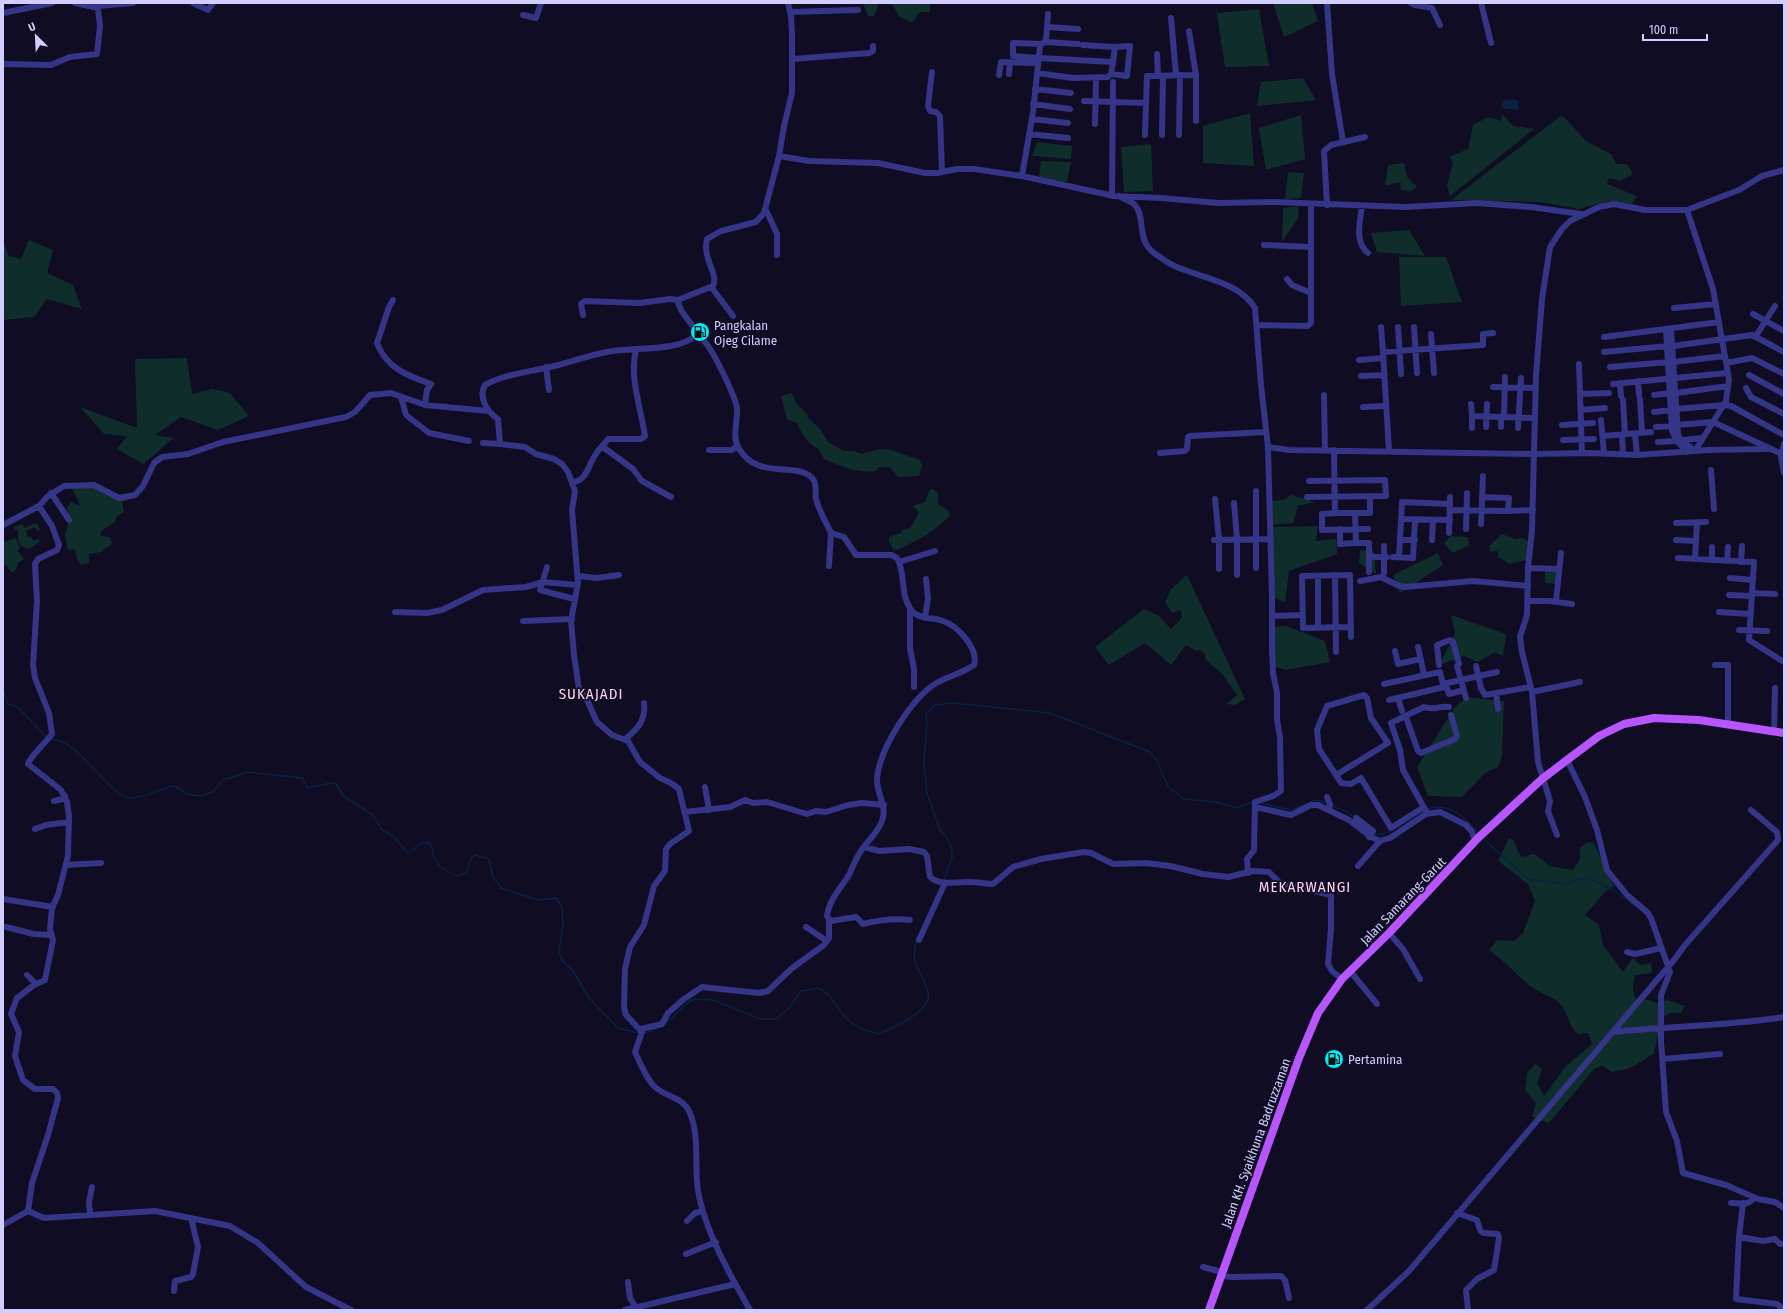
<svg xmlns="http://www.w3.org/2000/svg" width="1787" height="1313" font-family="'Fira Sans Condensed',sans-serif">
<rect width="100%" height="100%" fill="#0f0c23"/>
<!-- green -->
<path fill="#0f2e2b" d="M863,3h16l-5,13h-6z
M891,3h39v9h-10l-8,11 -13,-7z
M1273,3h39l6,18 -34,16z
M1216,9l2,4 41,-4 10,57 -44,1z
M1303,78l13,22 -59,6 4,-24z
M1250,113l4,53 -51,-3v-37z
M1502,114l11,12 21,3 -84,67 -3,-10 6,-24 -4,-5 19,-8 5,-24 15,-8 13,4z
M1301,115l4,44 -39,11 -7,-42z
M1562,115l24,26 25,13 5,10h11l6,10 -13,7 -11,-3 -2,6 30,12 -5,8 -23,-3 -30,8 -40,-7 -88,-2z
M1037,142l35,4 -1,13 -39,-3z
M1151,144l2,47 -29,1 -3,-45z
M1041,161l30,1 -4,20 -28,-5z
M1404,163l3,14 10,10 -6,4 -10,-1 -1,-8 -15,4 3,-21z
M1288,172l16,1 -3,25 -16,1z
M1299,206l-1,12 -16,24 1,-34z
M1409,230l16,26 -48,-4 -6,-19z
M29,240l24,10 -6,23 26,12 9,24 -35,-10 -13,18 -31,3v-79l6,15 12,3z
M1399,257h47l16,45 -61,4z
M187,358l5,36 20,-5 18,4 19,23 -31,14 -37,-13 -26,18 18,3 -29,26 -27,-15 10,-13 -23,-2 -24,-27 57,21 -2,-69z
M792,393l4,10 12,12 -1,2 13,12 8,13 16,9h10l7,3 19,-5 11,1 29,10 2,6 -3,10 -20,1 -10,-10h-11l-2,4c-19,3 -35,-5 -52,-12l-6,-11c-9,-2 -17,-16 -21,-25l-10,-4 -6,-23z
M71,487h24l33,13 -6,2 2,10 -7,4 -2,6 -14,9 -1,5 10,1 2,7 -11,8 -12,2v9l-8,2 -4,-6 -2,-10 -7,1 -3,-15 4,-14 -2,-13 4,-6 10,4z
M933,489l5,4v11l10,6 2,6c-18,17 -31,24 -53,34l-4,-1 -4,-8v-4l12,-4 1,-3 9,-3 8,-15 -6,-6 12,-4 5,-12z
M1291,495l24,7 -17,4 -5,17 -21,2v-24l11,-1z
M22,524l3,4 8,-4h4l3,6 -3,1 -2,-4 -9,4 2,6 3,-1 2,5 6,-2v3l-10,7 -8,-3 -3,-6v-10h-3l-1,-3z
M1318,526l-2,15 20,-2 1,15 -48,17 -4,31 -13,-5 -1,-70z
M1502,534l13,5 8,-1 5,3v12l-2,7 -16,4 -12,-7v-6l-8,1 -1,-6z
M1451,536l17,1 1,8 -16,8 -9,-10z
M16,538l4,10 -3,2 7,9 -5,3 -5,11 -4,-2 -4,-6 -3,3v-5l2,-2c-3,-6 -3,-13 -1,-19z
M1360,550l14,1 2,23 -17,-11z
M1438,553l5,12 -43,28 -7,-18z
M1545,571h11v13l-11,-1z
M1187,575l58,124 -10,6 -9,-1 11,-9 -14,-20 -18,-16v-5l-5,-4 -4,1 -10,-6 -15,20 -26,-22 -36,22 -14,-18 49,-38 14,6 13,14 11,-11 -1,-8 -9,3 -7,-11 6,-13z
M1451,615l55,19 -3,22 -8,-4 -17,10 -14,-6 -25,9 16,-31z
M1286,626l39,15 5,21 -45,8 -11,-4 -2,-39z
M1467,697l37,4 -2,55 -4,11 -13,6 -23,24 -34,-1 -11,-29 38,-60z
M1509,838l5,3 4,11 4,5 12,-3 16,12 23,4 7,-11v-11l8,-6 6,1 20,43 -9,6 -20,23 14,10 4,20 20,27 10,-14 7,7 11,-2 1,10 -17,2 -2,14 2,9 14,2 8,3 10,-3 18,6 -4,7h-11l-9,5 -7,36c-7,3 -11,7 -17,10 -6,5 -17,6 -25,8l-9,-6 -8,2 -46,55 -17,-6 4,-14 -11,-13 2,-17 8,-9 7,5 -5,14 7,13 22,-30 26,-22 -4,-11 -10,1c-11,-9 -8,-21 -20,-32 -7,-6 -17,-9 -25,-14 -15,-11 -28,-27 -44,-38l8,-10 17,1 9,-8 12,-32 -7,-17 -30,-23z"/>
<!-- water -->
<path fill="#082246" d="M1515,99l3,2 1,9 -17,-2v-7z"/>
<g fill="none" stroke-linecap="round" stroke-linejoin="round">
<!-- stream -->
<path stroke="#082246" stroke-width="1.5" d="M3,691l5,13 10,3 28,30
M50,739c27,2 43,34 64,50 5,4 8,9 15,9 17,0 30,-9 45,-12l14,8 12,2 13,-4 10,-12 25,-8 54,6 6,10 23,-5 5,1 7,12 30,19 8,14 12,7 14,16h3l11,-9h8c5,5 3,8 5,15 4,8 16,16 24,18l8,-3 5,-14 4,-4 14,4 4,18 8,11 37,12 18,-2 6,9 1,16 -4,29 3,8 11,11 16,27 29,30 21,5
M1260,803l31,7 25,-10 11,3
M1332,806l16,6 7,6
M1427,809c24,-6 38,8 52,25
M1374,834h9l8,-4
M1483,838l44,41 39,5 11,-4 12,-2 26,13 27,20
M944,880l8,-22v-9l-6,-13 -6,-6 -13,-37 -3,-31 3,-38 -1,-9 8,-10 19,-2 97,10 100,39 7,9 11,25 16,13 31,3 22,6 15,-6
M665,1024l22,-21 8,-4 18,1 47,19h16l13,-11 12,-17 17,-3c14,6 18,19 27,29 9,10 21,14 33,17 14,-5 46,-20 50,-35 4,-15 -22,-35 -11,-59
M645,1033l13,-5"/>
<!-- minor -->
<path stroke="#343586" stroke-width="6" d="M193,3l15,7 5,-7
M1327,3l5,71 11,68
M1411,3l4,2 17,3 8,17
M1481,3l10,40
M98,6l35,-3
M790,12l68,-2
M3,13l49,-10
M523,15l13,3 5,-15
M1171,18l5,57
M1048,27l30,2
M1189,31l7,44v46
M1045,42l33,2
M1083,45l32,2 -2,15
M1157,54l1,22
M1037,58l-24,-2v-13l28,1
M793,59l76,-6 4,-2v-5
M3,64l48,1 19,-8 27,-3 3,-28 -2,-18 -23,-5
M932,72l-4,34 2,5 6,1 4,4 2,56
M1037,73l36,5 35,-1 3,-3 2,-12 -74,-4
M1009,74l1,-12
M1111,74l16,2 3,-30 -15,1
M999,75l2,-13 37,1
M1035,89l36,4
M1084,101l62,2
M1033,104l37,5
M1032,119l36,4
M1095,124l1,-42
M1029,134l39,4
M1145,135l2,-59 49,-1
M1162,135l1,-59
M1179,135l1,-60
M779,156l30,5 69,2 47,10h12l20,-4h17l48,7 92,20 47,2 57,5 57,-1 131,5 71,-4 54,4 50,7
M1022,176l11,-64 7,-66 6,-6 2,-26
M1112,196l1,-114
M1119,196c5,3 12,5 16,9 11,12 1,35 19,48 7,5 15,11 23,14 25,11 62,15 78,41l6,77 7,62 21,3 244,4 57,-1 47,2 71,-5 60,-1
M1327,205l-3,-54 7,-6 34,-8
M1362,206c-2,16 -8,36 6,47
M766,210l11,24v21
M1264,245l47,2
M1287,279l5,6 19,8
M712,288l21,28
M393,300l-4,7 -12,36c9,25 31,33 54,41l-4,6 -2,15
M1674,308l42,-4
M1753,314l31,17
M583,315l-2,-11 4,-3 55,2 30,-4 8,1
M1257,325l50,1 4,-3v-119
M1381,327l2,25
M1398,327l3,47
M1414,327l3,46
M1671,329l7,105 2,5 15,12 31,-50 3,-22 -16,-90 -26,-79
M1666,330l6,101 5,10 10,11
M1431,334l3,39
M696,335c3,2 7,4 9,7 9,10 30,54 32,66 1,12 -5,28 1,39 19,35 59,13 75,32 4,4 2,14 3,20 3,12 10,23 15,34l13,4 12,18h35l6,3c9,15 3,36 13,50 7,12 22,9 33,13 15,5 36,28 31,44 -11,8 -25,11 -36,17 -26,15 -58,66 -61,96 -1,19 14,29 2,49 -5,9 -13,16 -18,24 -5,7 -8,15 -11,22 -8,14 -21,26 -23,43l4,5 25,-4 7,7c16,-4 30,-6 47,-4
M1756,336l19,-30
M1604,337l115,-15
M1673,346l79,-11 32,17
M1604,352l64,-6
M1359,360l24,-2
M1673,362l52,-6
M1726,363l26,-5 32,16
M1579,364l3,89
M546,367l3,23
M1610,367l59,-5
M1749,375l35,19
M1361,376l23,-1
M1638,381l1,14
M1620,383l1,13
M1613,384l114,-11
M1493,387l42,1
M1746,388l5,9 33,17
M1676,393l52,-7
M1581,394l28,-1
M1324,395l1,56
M1654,395l17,-2
M401,397l5,18 23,18 40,8
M1640,399l2,34
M1623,400l2,34
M1471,404l1,12 62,2
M1363,407l23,-1
M1676,409l48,-4 7,1 53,29
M1581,410l24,-2
M1654,412l18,-2
M1472,416v12
M1504,417l1,-40
M1601,420l3,33
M1562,425l31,-2
M1677,425l36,-3 69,32
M1486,427l1,-23
M1501,427v-10
M1656,427l17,-1
M1518,428l3,-50
M1635,434l2,21
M1622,435l1,19
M1603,436l48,-4
M1563,440l31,-1
M1684,440l18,-2
M1658,442l19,-1
M483,443l17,1
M1784,444l-3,13 3,16
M603,447l30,22 9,12 29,16
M709,450h23l5,-4
M1334,450l1,63h20l1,30 -16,1v-15
M1389,451l-6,-99 100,-7v-11l10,-1
M1160,453l25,-2 2,-2 1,-12 2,-1 76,-4
M1711,470l3,39
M573,482c15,-2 15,-18 23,-28 3,-6 8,-9 12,-15h33l4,-3c-4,-27 -16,-60 -9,-86
M1256,491v77
M51,493l18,27
M1307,497l79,-1 -1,-16 -76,1
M1482,497l27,1 -1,13
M1215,499l4,40v30
M1234,503l3,36v36
M1450,510l58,1 25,-1
M1335,513l-13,1v16l46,-1
M1355,513h15v-17
M1402,519l48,1
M1676,523l30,-1
M1481,524l2,-48
M3,525l36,-19 9,-10 16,-10 30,-1 25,13 16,-3 8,-9 11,-23 8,-6 26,-3 35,-12 123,-25 9,-5 15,-17 21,-2 34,12 63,6
M1466,529l1,-36
M1449,533l1,-36
M1214,540l57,-1
M1400,540h15
M1432,540l1,-20
M1676,540l20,1
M1356,543h13v29
M1384,546v27
M1369,557h18
M1393,557l20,1 2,-38
M1399,557l3,-55 48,2
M1678,558l76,4 -5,78 35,22
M1695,559l2,-36
M1712,560v-13
M1727,561l1,-14
M899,562l36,-11
M1741,562l1,-16
M829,566l2,-33
M547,567l-7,23 34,9
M1528,568l31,1
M1335,575l1,77
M578,576l19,2 22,-3
M1318,576v51
M1730,578l23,2
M1360,581l21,-4 18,9 6,1 68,-6 55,5
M1752,593l23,1
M1729,595l23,1
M1528,601h21l23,3
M1556,601l5,-48
M910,609v39l4,21v18
M395,612l32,1 15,-3 41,-20 43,-3 17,-5 34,3
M1719,612l31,2
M1272,616l30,-1
M925,618l3,-20 -2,-19
M523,621l49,-2
M1351,627l-48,1 -1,-52 48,-1 1,62
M1739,630l28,1
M1418,647l6,27
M1395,651l3,13 22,-5
M1439,665l-2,-20 13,-5 3,2 6,22 -2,2 9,32
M1715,665h13v59
M1476,666l5,22 4,7 45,-8
M1384,684l56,-12 3,12 54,-12
M1443,684l4,4 2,6 15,-4
M1532,692l48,-10
M1496,693l2,16
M1398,698l4,13
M1389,700l55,-13
M1406,717l12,34 3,2 34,-14 2,-3 -6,-21
M1774,731l1,-43
M625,739c13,-10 21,-19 19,-36
M1567,760l18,37 12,33 10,40 20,25 20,17 4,6 19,54 -9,23v46l5,71 11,29 6,32 43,12 32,14 17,3 9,6
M1336,775l-17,-26 -2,-19 10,-24 37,-11 3,3 4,20 17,25 -52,32 5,8 10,1 10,-6 30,50 33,-21
M705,787l4,23
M1327,797l3,7 -1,6
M54,801l9,-2 2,-3
M1255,807l36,8 20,-10h7l31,15 22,17 9,4 10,-3 36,-24 14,-2 26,13 6,7 3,9
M1426,811l-23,-41 -3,-20 -9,-27 33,-16c12,4 15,-2 25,0
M685,812l45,-5 15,-7 8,3 14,-1 40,12 9,-3 10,1 22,-7 14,-2 22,2
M1356,818l17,13 -4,6
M35,829l11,-4 23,-3
M1557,835l-9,-24 2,-10 -12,-39 -6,-70 -10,-40 -2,-15 7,-22 1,-47 4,-38 4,-155 6,-76 8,-52 12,-18 8,-8 29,-14 15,-3 31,6h42l52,-20 23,-14 22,-6
M864,847l15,4 30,-2 15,3 3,4 3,21c12,10 27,4 41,5 8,0 14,2 22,2l20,-17 28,-8 43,-7 7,1 22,11 33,-1 24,3 33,8 25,3 25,-6 16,1 11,11 51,12v34l-3,35 4,7 10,8
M66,865l35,-2
M1358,866l22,-25
M1248,873l-1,-14 7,-9 1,-48 18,-6 8,-5 -1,-54 -3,-17v-27l-4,-20 -1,-27v-49l-4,-150
M3,899l50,8
M6,927l28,7 17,1
M806,927l21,14 2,-3v-18
M1389,933l14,16 17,30
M919,940l26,-57
M1627,952l8,2 26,-6
M1350,971l27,33
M27,975l9,9
M641,1029l21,-5 6,-11 16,-14 18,-12 57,6 9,-2 23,-22 33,-24 3,-4
M1613,1032c57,-6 114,-6 171,-15
M1663,1059l57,-5
M1731,1203c8,0 18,3 23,-5
M1743,1203l-4,34 24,4 12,-2 5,5h4
M28,1211l16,7 111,-7 75,15 28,17 48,44 45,23
M1457,1213l20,7 3,10 3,3 15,1 1,4 -5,32 -17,9 -11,11 2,20
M90,1215l-1,-13 3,-15
M687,1221l8,-8 8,-2
M3,1225l25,-14 4,-28 16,-48 10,-37 -1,-5 -4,-4h-18l-12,-9 -8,-24 4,-24 -8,-18 6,-16 17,-13 11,-5 8,-40 -3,-11 2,-21 6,-13 10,-39 1,-40 -2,-14 -6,-12 -33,-26c1,-6 19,-23 24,-30l-3,-21 -14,-35 -2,-13 4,-64 -2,-37 3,-5 19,-9 2,-5 -7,-19 -13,-20
M1739,1237l-3,62 41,5 7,6
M686,1254l30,-12
M1203,1267l19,5
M1221,1276l11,1 49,-1 4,4 4,18
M628,1282l2,16 5,8
M174,1291l1,-10 16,-4 2,-3 5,-27 -7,-29
M625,1310l110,-26
M750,1310c-20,-35 -45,-79 -52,-119 -4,-26 2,-53 -8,-78 -7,-17 -24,-15 -36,-27 -8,-8 -14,-23 -19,-34l7,-20 -16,-17 -2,-8 1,-38 5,-22 14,-22 10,-39 11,-15 1,-22 4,-5 19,-13 -10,-42 -8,-6 -11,-5 -20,-16 -12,-21 -16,-6 -15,-13 -10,-22 -8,-11 -5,-34 -3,-34 7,-38 -6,-73 3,-19 -7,-19 -6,-8 -8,-5 -18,-5 -11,-7 -25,-3 -2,-25c-11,-7 -20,-22 -13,-34 20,-11 44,-13 65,-18 21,-5 42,-13 63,-16 21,-4 67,1 83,-16 -2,-14 -17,-20 -18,-35l35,-14c6,-12 -11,-27 -6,-47l14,-8 35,-9 8,-9 15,-57 5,-30 8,-33v-59l-1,-18 -3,-13
M1367,1310l42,-39 265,-311 11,-15 93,-105 -1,-8 -26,-22"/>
<!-- major -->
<path stroke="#b755ff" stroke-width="8" d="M1209,1310l90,-252 19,-45 24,-34 47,-46 89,-95 64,-59 25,-19 32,-24 25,-12 30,-6 45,2 85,13"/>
</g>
<!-- icons -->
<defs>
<symbol id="fuel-disc" viewBox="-11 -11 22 22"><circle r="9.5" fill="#00edf9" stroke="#0f0c23"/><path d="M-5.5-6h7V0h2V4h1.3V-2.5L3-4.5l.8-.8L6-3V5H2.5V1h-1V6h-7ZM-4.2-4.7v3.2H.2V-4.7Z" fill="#111"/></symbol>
</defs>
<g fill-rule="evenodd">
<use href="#fuel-disc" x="689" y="321" width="22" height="22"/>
<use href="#fuel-disc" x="1323" y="1048" width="22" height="22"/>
</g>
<g text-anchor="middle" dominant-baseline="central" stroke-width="3.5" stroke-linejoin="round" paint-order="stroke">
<!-- poi labels -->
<g font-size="13" fill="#d1ceff" stroke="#0f0c23" text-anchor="start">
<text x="714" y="325">Pangkalan<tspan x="714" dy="15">Ojeg Cilame</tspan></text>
<text x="1348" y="1059">Pertamina</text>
</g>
<!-- street labels -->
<g font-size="13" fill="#d1ceff" stroke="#0f0c23">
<text transform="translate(1403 901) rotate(-46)">Jalan Samarang-Garut</text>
<text transform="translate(1256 1143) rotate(-70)">Jalan KH. Syaikhuna Badruzzaman</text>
</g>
<!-- quarter labels -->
<g font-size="15" letter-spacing="1" fill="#ffd0f0" stroke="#0f0c23">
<text x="591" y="694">SUKAJADI</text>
<text x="1305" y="887">MEKARWANGI</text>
</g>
</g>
<!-- border -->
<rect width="1787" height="1313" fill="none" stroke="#d1ceff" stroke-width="8"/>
<!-- north arrow -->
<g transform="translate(36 36) rotate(336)" stroke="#0f0c23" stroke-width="3" paint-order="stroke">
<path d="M0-3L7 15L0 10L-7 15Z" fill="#d1ceff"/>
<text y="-6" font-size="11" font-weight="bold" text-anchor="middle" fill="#d1ceff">U</text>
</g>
<!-- scale -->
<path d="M1643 34v6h64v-6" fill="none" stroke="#d1ceff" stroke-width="2"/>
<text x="1649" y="34" font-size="12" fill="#d1ceff" stroke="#0f0c23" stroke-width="3" paint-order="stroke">100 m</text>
</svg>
